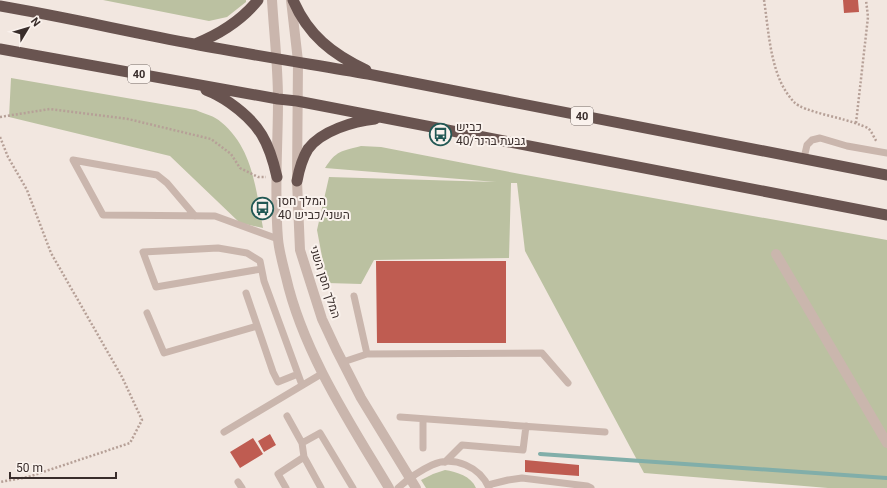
<svg xmlns="http://www.w3.org/2000/svg" width="887" height="488" font-family="Roboto,Heebo,sans-serif">
<rect width="100%" height="100%" fill="#f2e7e0"/>
<!-- green -->
<path fill="#bbc1a1" d="M103,0h143v2l-19,15 -18,4z
M11,78l185,32c8,4 19,6 25,12 32,26 35,68 42,106l-23,-5 -70,-67 -161,-39z
M361,146l20,1 139,27 367,66v248h-59l-184,-15 -119,-222 -8,-68h-6l-2,75 -135,2 -13,24 -34,-1 -10,-53 12,-53 167,5 -171,-14c11,-17 16,-17 36,-22z
M445,470c12,2 26,6 31,18h-50l-5,-8 12,-6z"/>
<g fill="none" stroke-linecap="round" stroke-linejoin="round">
<!-- stream -->
<path stroke="#81aea9" stroke-width="4" d="M540,454l347,24"/>
</g>
<!-- building -->
<path fill="#bf5c51" d="M843,0h15l1,12 -15,1z
M376,261h130v82h-129z
M270,434l6,11 -12,7 -6,-11z
M253,438l10,16 -23,14 -10,-16z
M525,460l54,5v11l-54,-4z"/>
<g fill="none" stroke-linecap="round" stroke-linejoin="round">
<!-- path -->
<path stroke="#b6a097" stroke-width="2.5" stroke-dasharray="2 2" stroke-linecap="butt" d="M764,0c5,32 6,77 30,102 9,10 51,16 66,23 3,1 7,2 9,4 3,3 5,9 8,13
M0,117l50,-8 78,10 83,20 20,15 9,14 18,9h8
M856,123l12,-106 -2,-17
M0,137l8,20 19,33 24,63 71,124 20,43 -12,23 -102,34 -28,5"/>
<!-- service -->
<path stroke="#cab6ad" stroke-width="7" d="M804,158l3,-13 5,-5 8,-2 27,8 40,7
M195,216l-28,-33 -10,-8 -84,-15 30,55 112,1 63,23
M261,269l-105,18 -13,-35 75,-4 29,5 13,8 4,20 38,104
M246,293l27,79 5,10 20,-8
M354,296l13,58
M147,313l17,40 93,-27
M343,362l24,-8 175,-1 26,30
M287,416l15,27 2,14 17,31
M400,417l205,15
M224,432l99,-59
M302,443l18,-10 33,55
M423,448v-29
M445,462l17,-17 61,5 3,-24
M238,482l4,6
M488,485l20,-5 14,-2 65,8 4,2
M286,488l-8,-14 26,-17
M398,488c10,-9 21,-17 34,-23 22,-10 48,2 57,23"/>
<!-- minor -->
<path stroke="#cab6ad" stroke-width="10" d="M776,254l111,189"/>
<!-- tertiary -->
<path stroke="#cab6ad" stroke-width="10" d="M272,0c2,33 6,66 6,100 0,46 -4,92 0,139 1,12 5,26 8,38 17,75 64,146 103,211
M291,0l7,61 -1,120 3,69 22,69 14,30 25,49 55,90"/>
<!-- trunk -->
<path stroke="#695450" stroke-width="11" d="M293,0c15,35 39,54 73,70
M0,6c65,11 129,26 194,38 58,11 116,20 174,30l519,101
M195,44c25,-10 46,-23 63,-44
M0,49l278,50 19,2 590,114
M206,90c8,3 17,8 24,13 30,21 39,39 47,74
M297,181c2,-11 5,-22 11,-32 13,-18 46,-28 67,-30"/>
</g>
<!-- icons -->
<defs>
<symbol id="bus-ring" viewBox="-11 -11 22 22"><circle r="9.5" fill="#faf2ed" stroke="#225854" stroke-width="1.5"/><path d="M-5-6H5V4H4V6H2V4H-2V6H-4V4H-5ZM-3.5-4V0h7V-4ZM-3.5 1.2v1.5H-2V1.2ZM2 1.2v1.5H3.5V1.2Z" fill="#225854"/></symbol>
</defs>
<g fill-rule="evenodd">
<use href="#bus-ring" x="428" y="122" width="25" height="25"/>
<use href="#bus-ring" x="250" y="196" width="25" height="25"/>
</g>
<g text-anchor="middle" dominant-baseline="central" stroke-width="4" stroke-linejoin="round" paint-order="stroke">
<!-- shield labels -->
<g fill="#faf2ed" stroke="#736865" stroke-width="1">
<rect x="128" y="65" width="22" height="18" rx="3"/>
<rect x="571" y="107" width="22" height="18" rx="3"/>
</g>
<g font-size="11" font-weight="bold" fill="#392d2b">
<text x="139" y="74">40</text>
<text x="582" y="116">40</text>
</g>
<!-- poi labels -->
<g font-size="12" fill="#392d2b" stroke="#faf2ed" text-anchor="start">
<text x="456" y="127">כביש<tspan x="456" dy="14">40/גבעת ברנר</tspan></text>
<text x="278" y="201">המלך חסן<tspan x="278" dy="14">השני/כביש 40</tspan></text>
</g>
<!-- street labels -->
<g font-size="12" fill="#392d2b" stroke="#faf2ed">
<text transform="translate(325 282) rotate(72)">המלך חסן השני</text>
</g>
</g>
<!-- north arrow -->
<g transform="translate(28 28) rotate(52)" stroke="#faf2ed" stroke-width="3" paint-order="stroke">
<path d="M0-3L7 15L0 10L-7 15Z" fill="#392d2b"/>
<text y="-6" font-size="11" font-weight="bold" text-anchor="middle" fill="#392d2b">N</text>
</g>
<!-- scale -->
<path d="M10 472v6h106v-6" fill="none" stroke="#392d2b" stroke-width="2"/>
<text x="16" y="472" font-size="12" fill="#392d2b" stroke="#faf2ed" stroke-width="3" paint-order="stroke">50 m</text>
</svg>
